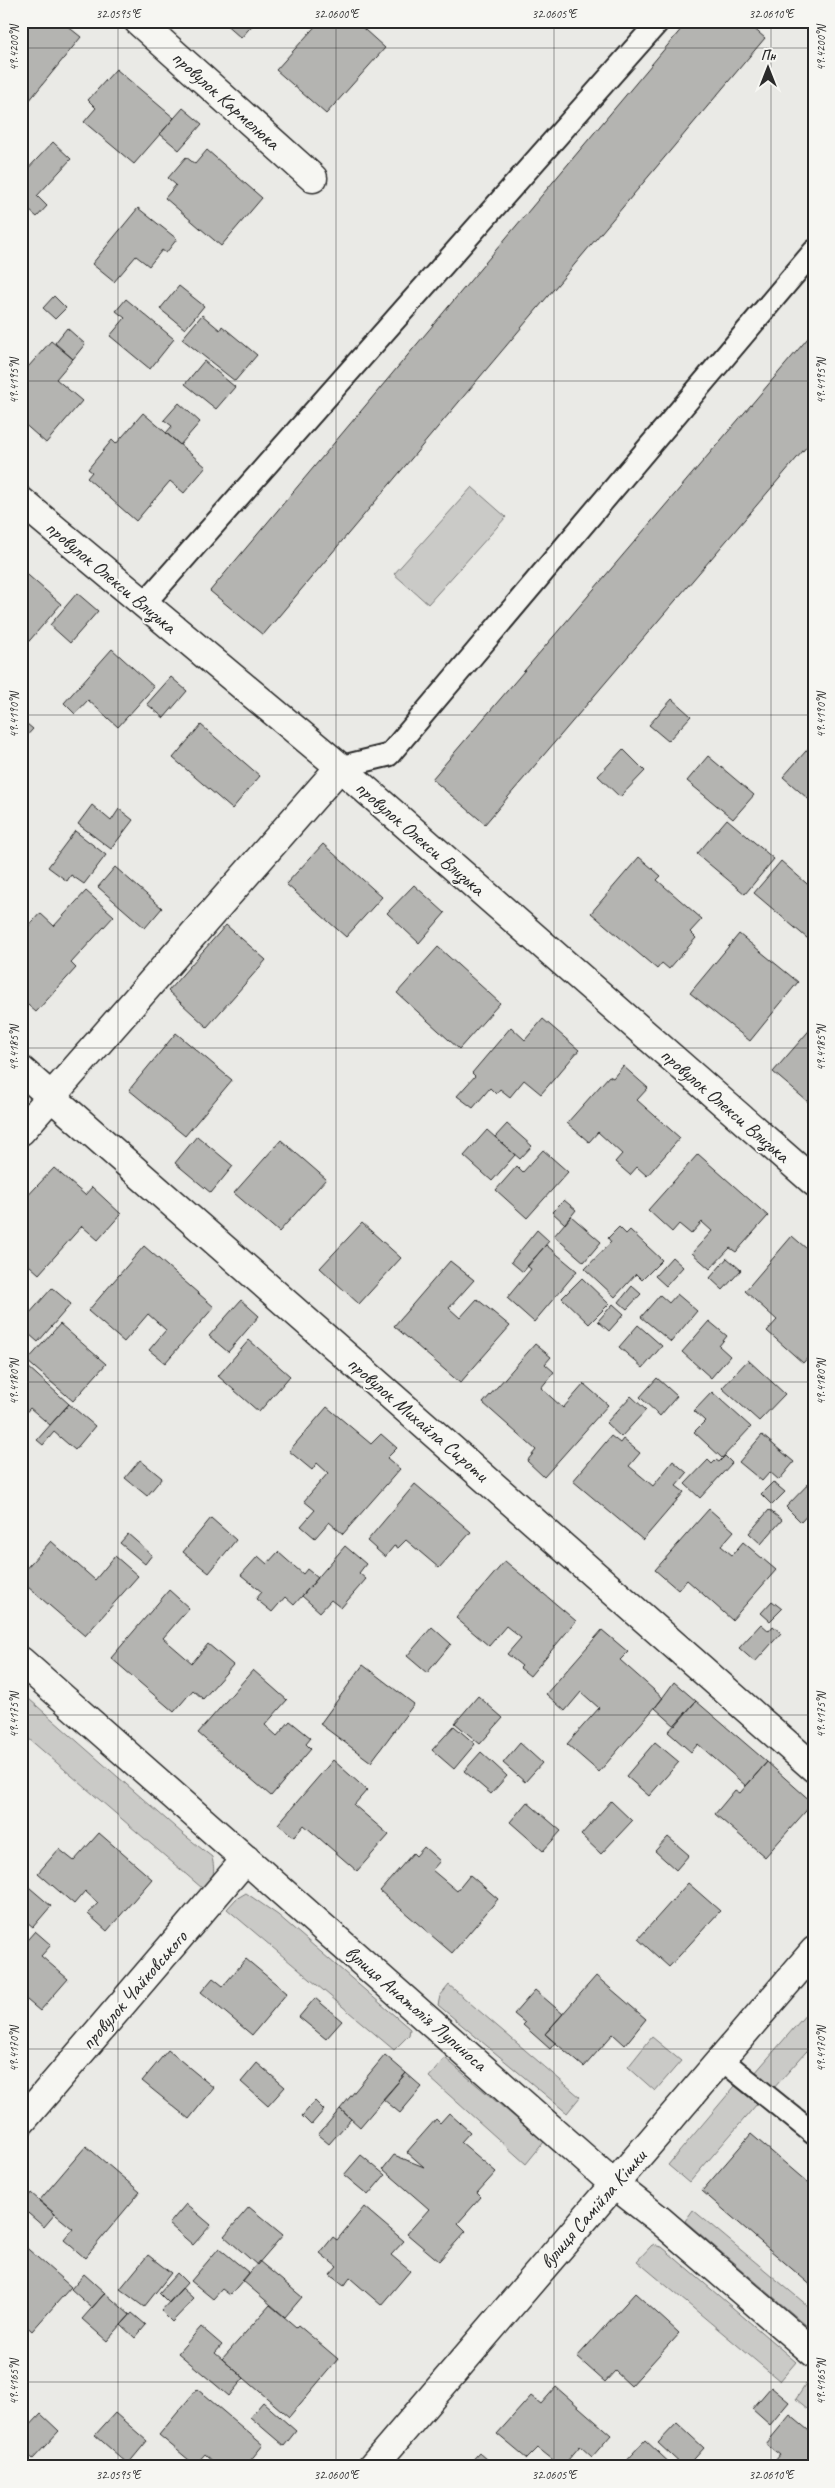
<svg xmlns="http://www.w3.org/2000/svg" width="835" height="2488" font-family="Caveat,sans-serif">
<rect width="100%" height="100%" fill="#eaeae6"/>
<filter id="ink" filterUnits="userSpaceOnUse"><feTurbulence type="fractalNoise" baseFrequency=".02" numOctaves="2"/><feDisplacementMap in="SourceGraphic" scale="10" xChannelSelector="R" yChannelSelector="G"/><feConvolveMatrix kernelMatrix="1 2 1 2 8 2 1 2 1" color-interpolation-filters="sRGB"/></filter>
<g filter="url(#ink)">
<!-- green -->
<path fill="#cacac7" stroke="#7a7a79" d="M472,487l34,30 -78,87 -34,-30z
M21,1692l162,142 29,23c3,15 3,21 -10,31l-181,-156z
M246,1893l32,22 132,114 -1,6 -15,15 -167,-141 9,-10z
M449,1985l131,112 -13,16 -129,-108 2,-9z
M814,2005v38l-41,46 -18,-16z
M652,2037l29,24 -26,30 -27,-24z
M445,2058l99,84 -18,22 -97,-87z
M735,2086l22,18 -68,79 -21,-18z
M693,2210l121,101v21l-129,-111z
M652,2245l10,2 134,115 -16,19 -143,-120z
M811,2377l3,3v34l-18,-15z"/>
<!-- building -->
<path fill="#b4b4b1" stroke="#2b2b2b" d="M21,21h40l20,16 -52,64 -8,-6z
M222,21h34l-15,17z
M320,21h35l30,27 -59,66 -50,-44z
M688,21h57l20,17 -502,597 -53,-44z
M116,69l58,49 -40,46 -50,-42 12,-14 -8,-8z
M183,108l19,16 -23,26 -19,-16z
M53,142l18,17 -34,37 10,10 -10,11 -16,-14v-27z
M207,150l55,48 -41,48 -56,-48 11,-13 -8,-7 18,-21 9,7z
M138,208l39,31 -11,14 -4,-3 -13,16 -13,-10 -22,26 -22,-18z
M179,286l25,20 -19,23 -25,-20z
M54,296l12,12 -11,11 -12,-11z
M126,299l48,40 -24,30 -40,-33 15,-18 -9,-7z
M202,315l18,15 2,-4 35,29 -22,26 -53,-42z
M67,328l18,16 -12,15 -18,-16z
M814,331v107l-329,386 -53,-45z
M51,341l22,18 -17,20 26,22 -36,42 -25,-22v-46z
M204,361l31,26 -19,22 -31,-25z
M179,403l21,19 -20,23 -14,-12 6,-7 -8,-6z
M143,413l63,54 -22,26 -14,-12 -34,40 -49,-43 5,-6 -4,-3 24,-29 4,4z
M21,569l40,35 -37,43 -3,-3z
M77,593l21,18 -28,32 -20,-18z
M112,649l42,38 -36,40 -30,-27 -13,14 -11,-11z
M171,677l16,14 -23,27 -17,-14z
M672,699l19,17 -23,25 -19,-16z
M21,719l12,10 -12,13z
M201,725l59,51 -28,33 -59,-51z
M813,743l1,1v60l-31,-27z
M623,749l22,22 -25,26 -22,-21z
M708,756l46,39 -21,24 -46,-38z
M92,805l19,16 8,-12 14,11 -22,29 -33,-25z
M727,819l47,40 -29,35 -48,-40z
M75,831l31,24 -22,29 -13,-9 -4,6 -19,-14z
M323,844l59,53 -36,40 -60,-53z
M639,857l22,19 -4,4 45,39 -12,13 6,6 -27,31 -7,-6 -5,6 -66,-56z
M781,861l33,29v54l-60,-51z
M115,867l47,41 -17,20 -47,-41z
M414,885l31,28 -26,30 -32,-30z
M86,891l28,25 -43,47 5,5 -40,44 -15,-13v-64l19,-22 14,13z
M226,925l40,35 -59,67 -39,-36z
M739,934l59,48 -48,59 -60,-48z
M438,947l62,56 -41,46 -62,-56z
M543,1019l36,31 -38,44 -17,-14 -14,17 -10,-8 -4,5 -6,-6 -17,20 -16,-12 18,-20 -3,-3 39,-46 14,13z
M814,1025v82l-41,-35z
M176,1033l56,47 -47,56 -56,-46z
M623,1066l25,22 -11,12 43,38 -33,38 -10,-9 -7,8 -15,-13 7,-8 -24,-22 -9,10 -22,-19 42,-47 4,2z
M507,1124l25,22 -12,13 -25,-22z
M487,1130l28,25 -23,26 -28,-25z
M197,1136l36,30 -22,27 -36,-30z
M281,1140l45,39 -47,53 -45,-39z
M543,1150l25,22 -41,46 -31,-28 21,-24 6,6z
M698,1154l70,62 -32,36 -6,-4 -20,21 -18,-16 20,-22 -10,-9 -11,12 -12,-10 -7,8 -24,-22z
M54,1168l31,27 7,-8 29,27 -23,26 -16,-14 -43,48 -18,-16v-55z
M564,1200l12,10 -11,14 -13,-12z
M571,1216l30,26 -17,20 -30,-26z
M362,1223l39,35 -42,46 -39,-36z
M619,1227l7,7 4,-4 32,30 -20,20 -6,-6 -21,23 -30,-28 26,-27 -3,-4z
M537,1230l12,11 -26,31 -12,-10z
M792,1236l22,19v96l-11,12 -36,-32 10,-11 -32,-29z
M546,1245l31,26 -43,51 -27,-24 24,-29 -4,-3z
M144,1246l70,61 -49,56 -16,-13 17,-20 -18,-16 -24,28 -36,-31z
M672,1257l11,10 -17,19 -11,-10z
M727,1258l14,12 -18,20 -13,-12z
M450,1261l24,19 -25,28 11,10 17,-19 33,27 -50,57 -66,-57z
M582,1278l27,26 -20,20 -27,-26z
M632,1286l9,8 -14,15 -8,-7z
M52,1288l19,16 -33,38 -17,-15v-4z
M677,1294l20,17 -26,31 -30,-25 19,-22 9,8z
M241,1300l18,16 -31,36 -19,-16z
M613,1304l11,10 -15,17 -11,-10z
M709,1321l18,15 -8,10 11,10 -19,22 -29,-26z
M60,1324l46,40 -33,37 -46,-40z
M638,1325l24,21 -19,22 -24,-21z
M249,1340l41,36 -31,36 -41,-36z
M535,1344l16,13 -6,7 9,8 -13,16 22,20 21,-24 24,21 -64,72 -17,-16 9,-11 -53,-47z
M748,1360l37,34 -26,27 -37,-33z
M27,1366l42,38 -19,21 -20,-17 -9,10v-46z
M657,1378l20,18 -17,20 -20,-19z
M712,1392l39,35 -29,31 -28,-26 11,-11 -11,-10z
M631,1396l15,14 -25,27 -15,-14z
M69,1404l26,22 -20,24 -21,-18 -11,13 -6,-5z
M327,1407l44,37 10,-10 16,14 -10,10 13,11 -57,65 -14,-12 -14,16 -14,-12 14,-16 -11,-9 24,-28 -11,-10 -5,7 -23,-19z
M762,1435l32,27 -15,18 -9,-8 -8,9 -23,-19z
M611,1436l9,7 3,-4 17,14 -11,13 24,20 20,-25 14,12 -11,13 8,6 -41,48 -70,-59z
M725,1456l7,7 -32,35 -15,-14 23,-24 4,4 4,-4 3,2z
M140,1460l22,18 -15,18 -22,-18z
M814,1478v35l-3,-2 -10,11 -15,-15z
M773,1482l12,10 -13,13 -11,-11z
M415,1484l56,48 -32,36 -33,-28 -8,8 -4,-2 -9,11 -18,-16z
M709,1509l25,22 -13,15 11,9 11,-13 33,28 -44,50 -45,-40 -9,10 -23,-20z
M769,1510l13,10 -21,24 -12,-11z
M211,1518l25,22 -27,33 -26,-21z
M128,1534l24,21 -7,9 -25,-21z
M51,1541l44,39 20,-24 23,20 -53,60 -64,-55v-7z
M345,1546l21,18 -7,9 7,6 -25,29 -10,-8 -11,12 -18,-16z
M278,1552l25,22 4,-5 11,9 -24,27 -9,-8 -13,15 -16,-13 6,-7 -21,-17 17,-19 9,8z
M505,1561l71,60 -46,55 -10,-8 2,-2 -15,-12 14,-16 -15,-12 -17,20 -33,-28z
M169,1590l20,18 -26,30 29,25 16,-19 25,21 -30,34 -10,-9 -19,22 -63,-54z
M772,1601l10,8 -12,12 -9,-8z
M761,1624l8,7 4,-5 8,7 -26,29 -16,-14z
M432,1627l19,17 -24,29 -20,-17z
M602,1630l26,22 -8,8 43,38 -64,74 -32,-28 32,-36 -18,-16 -16,19 -19,-17z
M363,1665l51,39 -43,58 -51,-38z
M253,1670l34,30 -22,25 12,11 13,-15 21,17 -5,6 5,5 -40,47 -73,-63z
M674,1682l22,19 -21,25 -20,-18z
M478,1696l25,22 -23,26 -25,-21z
M696,1701l71,61 -21,24 -48,-42 -7,8 -23,-20z
M454,1726l21,18 -21,25 -22,-19z
M655,1742l24,20 -30,34 -23,-20z
M520,1743l22,20 -17,19 -22,-19z
M481,1752l26,24 -16,18 -27,-23z
M333,1760l34,30 -13,15 35,30 -32,36 -53,-46 -10,12 -16,-13z
M767,1762l46,41 -48,54 -50,-43 20,-24 5,3z
M611,1801l21,20 -31,33 -20,-19z
M527,1802l34,29 -18,20 -33,-29z
M99,1833l53,46 -45,52 -19,-17 10,-11 -13,-12 -11,13 -36,-31 21,-24 15,12z
M668,1837l21,18 -13,15 -21,-19z
M424,1847l16,14 -8,9 25,21 13,-16 28,24 -46,54 -72,-62 33,-38 3,3z
M23,1882l28,24 -18,21 -12,-10v-33z
M688,1883l32,28 -51,56 -31,-28z
M35,1931l16,14 -10,11 27,23 -28,32 -19,-16v-48z
M246,1959l41,34 -35,42 -51,-43 12,-14 10,8z
M596,1976l50,43 -21,26 -12,-11 -29,33 -39,-33z
M535,1990l28,24 -18,20 10,9 -5,6 -27,-24 2,-2 -11,-9z
M315,1998l27,23 -16,18 -27,-22z
M168,2050l46,38 -25,31 -47,-38z
M385,2055l21,18 -46,54 -20,-18z
M257,2063l28,24 -17,19 -27,-24z
M406,2073l16,14 -22,26 -17,-14z
M315,2101l9,9 -13,15 -9,-9z
M340,2109l11,10 -22,25 -11,-9z
M449,2113l21,19 -9,10 35,30 -19,21 4,4 -23,26 8,8 -27,30 -32,-27 22,-25 -46,-40 11,-14 30,12 -17,-15 29,-33 4,4z
M751,2134l63,54v100l-112,-97z
M86,2146l54,46 -55,66 -21,-18 9,-11 -34,-28z
M361,2155l24,20 -17,20 -24,-20z
M31,2193l24,21 -11,13 -23,-20z
M186,2204l25,21 -18,20 -24,-21z
M249,2207l34,28 -26,30 -33,-29z
M364,2207l40,34 -13,14 19,16 -29,34 -31,-27 -6,8 -14,-11 7,-8 -17,-14 13,-16 4,3z
M21,2243l50,44 -39,44 -11,-10z
M219,2248l30,25 -19,22 -8,-6 -9,10 -22,-18z
M148,2255l23,18 -27,34 -24,-18z
M259,2261l43,36 -17,20 -42,-36z
M177,2273l10,10 -18,20 -10,-10z
M84,2274l21,19 -13,15 -21,-19z
M182,2288l12,11 -22,23 -11,-11z
M105,2293l25,22 -23,26 -25,-22z
M635,2293l44,40 -48,53 -16,-15 -10,11 -28,-25z
M270,2305l26,22 2,-2 40,34 -49,58 -67,-58z
M132,2313l14,12 -11,13 -14,-13z
M201,2327l21,18 -7,8 29,25 -15,18 -51,-43z
M556,2387l55,48 -19,22 -12,-11 -18,21 -24,-19 -11,11 -30,-25 34,-38 10,8z
M771,2387l18,15 -19,23 -18,-16z
M197,2389l66,56 -18,22h-26l-14,-13 -10,11 -36,-30z
M263,2402l33,29 -12,15 -34,-29z
M115,2413l32,28 -19,23 -33,-29z
M41,2414l18,17 -26,28 -12,-11v-13z
M790,2415l24,20v32h-44l10,-12 -14,-11z
M677,2423l27,25 -17,19h-3l-26,-24z
M645,2440l29,27h-54z
M479,2453l16,14h-29z"/>
<g fill="none" stroke-linecap="round" stroke-linejoin="round">
<defs>
<path id="service" d="M143,605l516,-584
M340,767l49,-12 425,-504
M721,2059l93,75"/>
<path id="minor" d="M138,21l175,157
M21,501l319,266 474,415
M21,1070l793,698
M21,1131l319,-364
M21,1661l594,524 46,36 153,132
M21,2122l225,-263
M372,2467l442,-516"/>
</defs>
<!-- service casing -->
<use href="#service" stroke="#2b2b2b" stroke-width="25"/>
<!-- minor casing -->
<use href="#minor" stroke="#2b2b2b" stroke-width="31"/>
<!-- service -->
<use href="#service" stroke="#f6f6f2" stroke-width="21"/>
<!-- minor -->
<use href="#minor" stroke="#f6f6f2" stroke-width="28"/>
</g>
</g>
<!-- ticks -->
<path fill="none" stroke="#2b2b2b" stroke-width="1" stroke-opacity="0.45" d="M118,21v2446M336,21v2446M554,21v2446M771,21v2446M21,48h793M21,381h793M21,715h793M21,1048h793M21,1382h793M21,1715h793M21,2049h793M21,2382h793"/>
<g text-anchor="middle" dominant-baseline="central" stroke-width="4" stroke-linejoin="round" paint-order="stroke">
<!-- street labels -->
<g font-size="20" fill="#2b2b2b" stroke="#f6f6f2">
<text transform="translate(226 100) rotate(42)">провулок Кармелюка</text>
<text transform="translate(111 577) rotate(40)">провулок Олекси Влизька</text>
<text transform="translate(420 838) rotate(41)">провулок Олекси Влизька</text>
<text transform="translate(725 1105) rotate(41)">провулок Олекси Влизька</text>
<text transform="translate(418 1419) rotate(41)">провулок Михайла Сироти</text>
<text transform="translate(134 1990) rotate(-49)">провулок Чайковського</text>
<text transform="translate(416 2008) rotate(41)">вулиця Анатолія Лупиноса</text>
<text transform="translate(593 2209) rotate(-49)">вулиця Самійла Кішки</text>
</g>
</g>
<!-- margin -->
<rect width="835" height="2488" fill="none" stroke="#f6f6f2" stroke-width="55"/>
<!-- north arrow -->
<g transform="translate(768 68)" stroke="#f6f6f2" stroke-width="4" paint-order="stroke">
<path d="M0-4L9 19L0 12L-9 19Z" fill="#2b2b2b"/>
<text y="-8" font-size="14" font-weight="bold" text-anchor="middle" fill="#2b2b2b">Пн</text>
</g>
<rect x="28" y="28" width="780" height="2432" fill="none" stroke="#2b2b2b" stroke-width="2"/>
<g font-size="12" text-anchor="middle" fill="#2b2b2b">
<text x="118" y="18">32.0595°E</text>
<text x="336" y="18">32.0600°E</text>
<text x="554" y="18">32.0605°E</text>
<text x="771" y="18">32.0610°E</text>
<text transform="translate(14 48) rotate(-90)" y="4">49.4200°N</text>
<text transform="translate(821 48) rotate(-90)" y="4">49.4200°N</text>
<text transform="translate(14 381) rotate(-90)" y="4">49.4195°N</text>
<text transform="translate(821 381) rotate(-90)" y="4">49.4195°N</text>
<text transform="translate(14 715) rotate(-90)" y="4">49.4190°N</text>
<text transform="translate(821 715) rotate(-90)" y="4">49.4190°N</text>
<text transform="translate(14 1048) rotate(-90)" y="4">49.4185°N</text>
<text transform="translate(821 1048) rotate(-90)" y="4">49.4185°N</text>
<text transform="translate(14 1382) rotate(-90)" y="4">49.4180°N</text>
<text transform="translate(821 1382) rotate(-90)" y="4">49.4180°N</text>
<text transform="translate(14 1715) rotate(-90)" y="4">49.4175°N</text>
<text transform="translate(821 1715) rotate(-90)" y="4">49.4175°N</text>
<text transform="translate(14 2049) rotate(-90)" y="4">49.4170°N</text>
<text transform="translate(821 2049) rotate(-90)" y="4">49.4170°N</text>
<text transform="translate(14 2382) rotate(-90)" y="4">49.4165°N</text>
<text transform="translate(821 2382) rotate(-90)" y="4">49.4165°N</text>
<text x="118" y="2479">32.0595°E</text>
<text x="336" y="2479">32.0600°E</text>
<text x="554" y="2479">32.0605°E</text>
<text x="771" y="2479">32.0610°E</text>
</g>
</svg>
